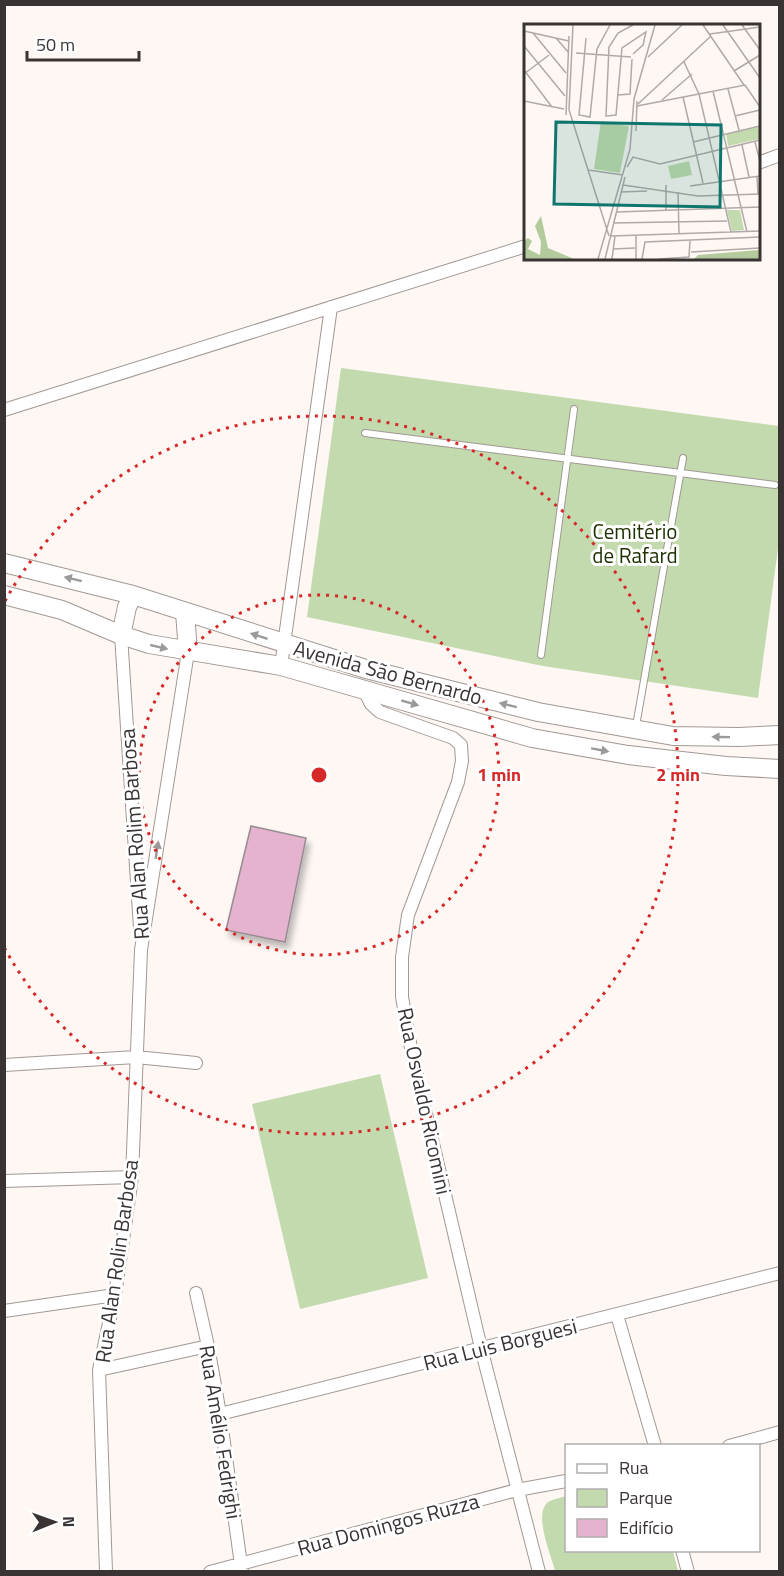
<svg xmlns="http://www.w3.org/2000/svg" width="784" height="1576" font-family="'Titillium Web',sans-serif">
<defs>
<filter id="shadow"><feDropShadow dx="3.5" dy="6" stdDeviation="3" flood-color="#0004"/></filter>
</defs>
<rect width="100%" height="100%" fill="#fef7f4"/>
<!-- green -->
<path fill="#c2daad" d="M341,368l438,58v115l-21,157 -215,-32 -236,-49z
M380,1074l48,204 -128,31 -48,-205z
M566,1496v54l107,1 5,20h-123c-4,-17 -22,-56 -7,-69 5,-3 13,-4 18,-6z"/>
<!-- building -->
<path fill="#e6b3ce" stroke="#968c91" stroke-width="1.5" filter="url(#shadow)" d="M251,826l55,12 -21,104 -59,-12z"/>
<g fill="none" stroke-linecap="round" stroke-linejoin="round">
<defs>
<path id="service" d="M365,433l410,52
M541,655l33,-246
M636,726l47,-268"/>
<path id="minor" d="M758,163l22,-8
M4,410l522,-164
M121,635l19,293
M281,666l50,-359
M364,690l7,14 9,8 73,26 8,7 1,16 -4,21 -50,133 -6,42v40l10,57 69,294 58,224
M4,1065l132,-8 60,6
M4,1181l128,-4
M196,1293l12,53 12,68 22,158
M4,1311l111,-16
M617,1315l38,131
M99,1370l109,-24
M220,1414l560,-141
M729,1446l51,-14
M682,1550l6,22
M106,1572l-7,-202 16,-75 17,-118 9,-227 47,-298
M210,1572l307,-82 49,-9"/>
<path id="secondary" d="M4,563l129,32 233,74 172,43 135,24 66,1 41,-2
M4,595l58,15 59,25 28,9 132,22 251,72 96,17 98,11 54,3
M185,612l3,40
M121,635l6,-28 6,-12"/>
</defs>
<!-- service casing -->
<use href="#service" stroke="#a29894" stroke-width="8"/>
<!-- minor casing -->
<use href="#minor" stroke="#a29894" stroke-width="14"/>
<!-- secondary casing -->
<use href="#secondary" stroke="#a29894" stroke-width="20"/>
<!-- service -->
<use href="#service" stroke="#fff" stroke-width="6"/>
<!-- minor -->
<use href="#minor" stroke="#fff" stroke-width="12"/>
<!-- secondary -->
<use href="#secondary" stroke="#fff" stroke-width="18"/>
</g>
<!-- one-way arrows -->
<defs><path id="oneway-solid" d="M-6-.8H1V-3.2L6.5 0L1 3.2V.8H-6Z" transform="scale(1.5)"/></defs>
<g fill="#9c9a99">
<use href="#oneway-solid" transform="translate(73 579) rotate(-166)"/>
<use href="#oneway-solid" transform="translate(259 636) rotate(-162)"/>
<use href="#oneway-solid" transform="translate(159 647) rotate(13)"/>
<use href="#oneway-solid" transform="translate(410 703) rotate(16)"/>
<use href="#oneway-solid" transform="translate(508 705) rotate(-166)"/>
<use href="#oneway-solid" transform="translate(721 737) rotate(-179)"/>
<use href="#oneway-solid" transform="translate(600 750) rotate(10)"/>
<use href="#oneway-solid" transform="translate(157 850) rotate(-81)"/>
</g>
<!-- distance rings -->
<g fill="none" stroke="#d62828" stroke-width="3" stroke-dasharray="3 6">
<circle cx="319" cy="775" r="180"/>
<path d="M5 601A359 359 0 1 1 5 949"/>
</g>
<g text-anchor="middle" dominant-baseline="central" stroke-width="6" stroke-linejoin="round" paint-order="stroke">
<!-- park labels -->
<g font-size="21" fill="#1c3000" stroke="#fff">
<text x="635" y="531">Cemitério<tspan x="635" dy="24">de Rafard</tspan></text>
</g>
<!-- street labels -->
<g font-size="21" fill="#393433" stroke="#fff">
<text transform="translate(388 672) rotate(15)">Avenida São Bernardo</text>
<text transform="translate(134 834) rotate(-94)">Rua Alan Rolim Barbosa</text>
<text transform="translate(425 1101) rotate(78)">Rua Osvaldo Ricomini</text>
<text transform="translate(116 1261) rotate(-82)">Rua Alan Rolin Barbosa</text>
<text transform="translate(500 1344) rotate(-14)">Rua Luis Borguesi</text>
<text transform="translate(221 1432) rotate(81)">Rua Amélio Fedrighi</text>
<text transform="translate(388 1524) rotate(-15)">Rua Domingos Ruzza</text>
</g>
</g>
<!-- overview -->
<g transform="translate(524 24)">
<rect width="236" height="236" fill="#fef7f4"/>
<path d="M77,97l28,5 -9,47 -26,-4zM235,103v12l-31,7 -2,-12zM165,137l3,14 -21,4 -3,-13zM203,186h13l4,20 -12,1z" fill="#c2daad"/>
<path d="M17,192l7,32 26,11h-50v-18l4,-3 4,3 -4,8 12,6 1,-13 -6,-16zM235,226v9h-65l4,-4z" fill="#b3cb9c"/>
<path fill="none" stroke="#afa9a7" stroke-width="1.5" d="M49,1l-4,85 40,126M109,1l-15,8 -9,14 -3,69 10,-1 6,-67 24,-16 -3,13 -10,9M179,1l41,60M199,1l37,53M218,1l18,25M0,7l45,10M9,9l33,40M186,10l50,-7M32,14l13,15M62,14l-7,77 11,2 7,-68 13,-24M0,22l41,50M52,29l55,4M124,33l34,-32M160,38l15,32 32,138M0,46l28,37M210,47l26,-16M0,50l25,-19M204,65l11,41M189,67l34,141M94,71l12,-1 2,-35M159,73l20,86M138,76l30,-26M0,77l40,8M114,80l73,-68M113,82l108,-21 15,22M42,91l3,-79M211,92l25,-6M112,107l1,-30M169,118l67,-16M231,118l5,19M218,121l7,32M103,143l6,-10 27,7 100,-24M64,146l35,5M233,152l1,18M99,161l75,11 62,-2M166,162l70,-10M97,168l26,-1M154,168l1,42M142,186v-25M93,188l143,-5M89,199l114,-2M87,212l149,-5M112,212v23M89,225l22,-1M167,228l69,-4M74,235l32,-110 4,-50 21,-74M81,235l20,-82M88,235l3,-23M118,235l3,-17 115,-5M135,235l30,-2 1,-16"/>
<path fill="#0f766e" fill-opacity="0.15" stroke="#0f766e" stroke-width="3" d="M32,98l165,3 -1,82 -166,-3z"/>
<rect width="236" height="236" fill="none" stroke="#393433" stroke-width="3"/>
</g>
<circle cx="319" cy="775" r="9" fill="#d62828" stroke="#fff" stroke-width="3"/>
<g font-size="18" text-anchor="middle" font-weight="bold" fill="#d62828" stroke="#fff" stroke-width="6" stroke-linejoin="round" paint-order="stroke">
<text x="499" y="781">1 min</text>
<text x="678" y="781">2 min</text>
</g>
<!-- border -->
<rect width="784" height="1576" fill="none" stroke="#393433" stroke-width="12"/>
<!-- legend -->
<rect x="565" y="1444" width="195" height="108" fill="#ffffff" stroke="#b0aead" stroke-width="1.5"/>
<rect x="577" y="1464" width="30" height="9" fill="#ffffff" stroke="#b0aead" stroke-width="1.5"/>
<text x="619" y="1474" font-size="18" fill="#393433">Rua</text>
<rect x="577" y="1489" width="30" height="18" fill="#c2daad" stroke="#b0aead" stroke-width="1.5"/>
<text x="619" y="1504" font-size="18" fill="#393433">Parque</text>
<rect x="577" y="1519" width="30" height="18" fill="#e6b3ce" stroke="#b0aead" stroke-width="1.5"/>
<text x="619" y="1534" font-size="18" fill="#393433">Edifício</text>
<!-- north arrow -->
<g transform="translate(54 1522) rotate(89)" stroke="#ffffff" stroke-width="4.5" paint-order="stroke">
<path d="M0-4.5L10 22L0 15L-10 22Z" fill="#393433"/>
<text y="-9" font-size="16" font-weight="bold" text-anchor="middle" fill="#393433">N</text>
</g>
<!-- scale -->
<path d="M27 51v9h112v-9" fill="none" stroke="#393433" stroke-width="3"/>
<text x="36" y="51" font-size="18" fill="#393433" stroke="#ffffff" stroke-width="4.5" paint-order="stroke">50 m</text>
</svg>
